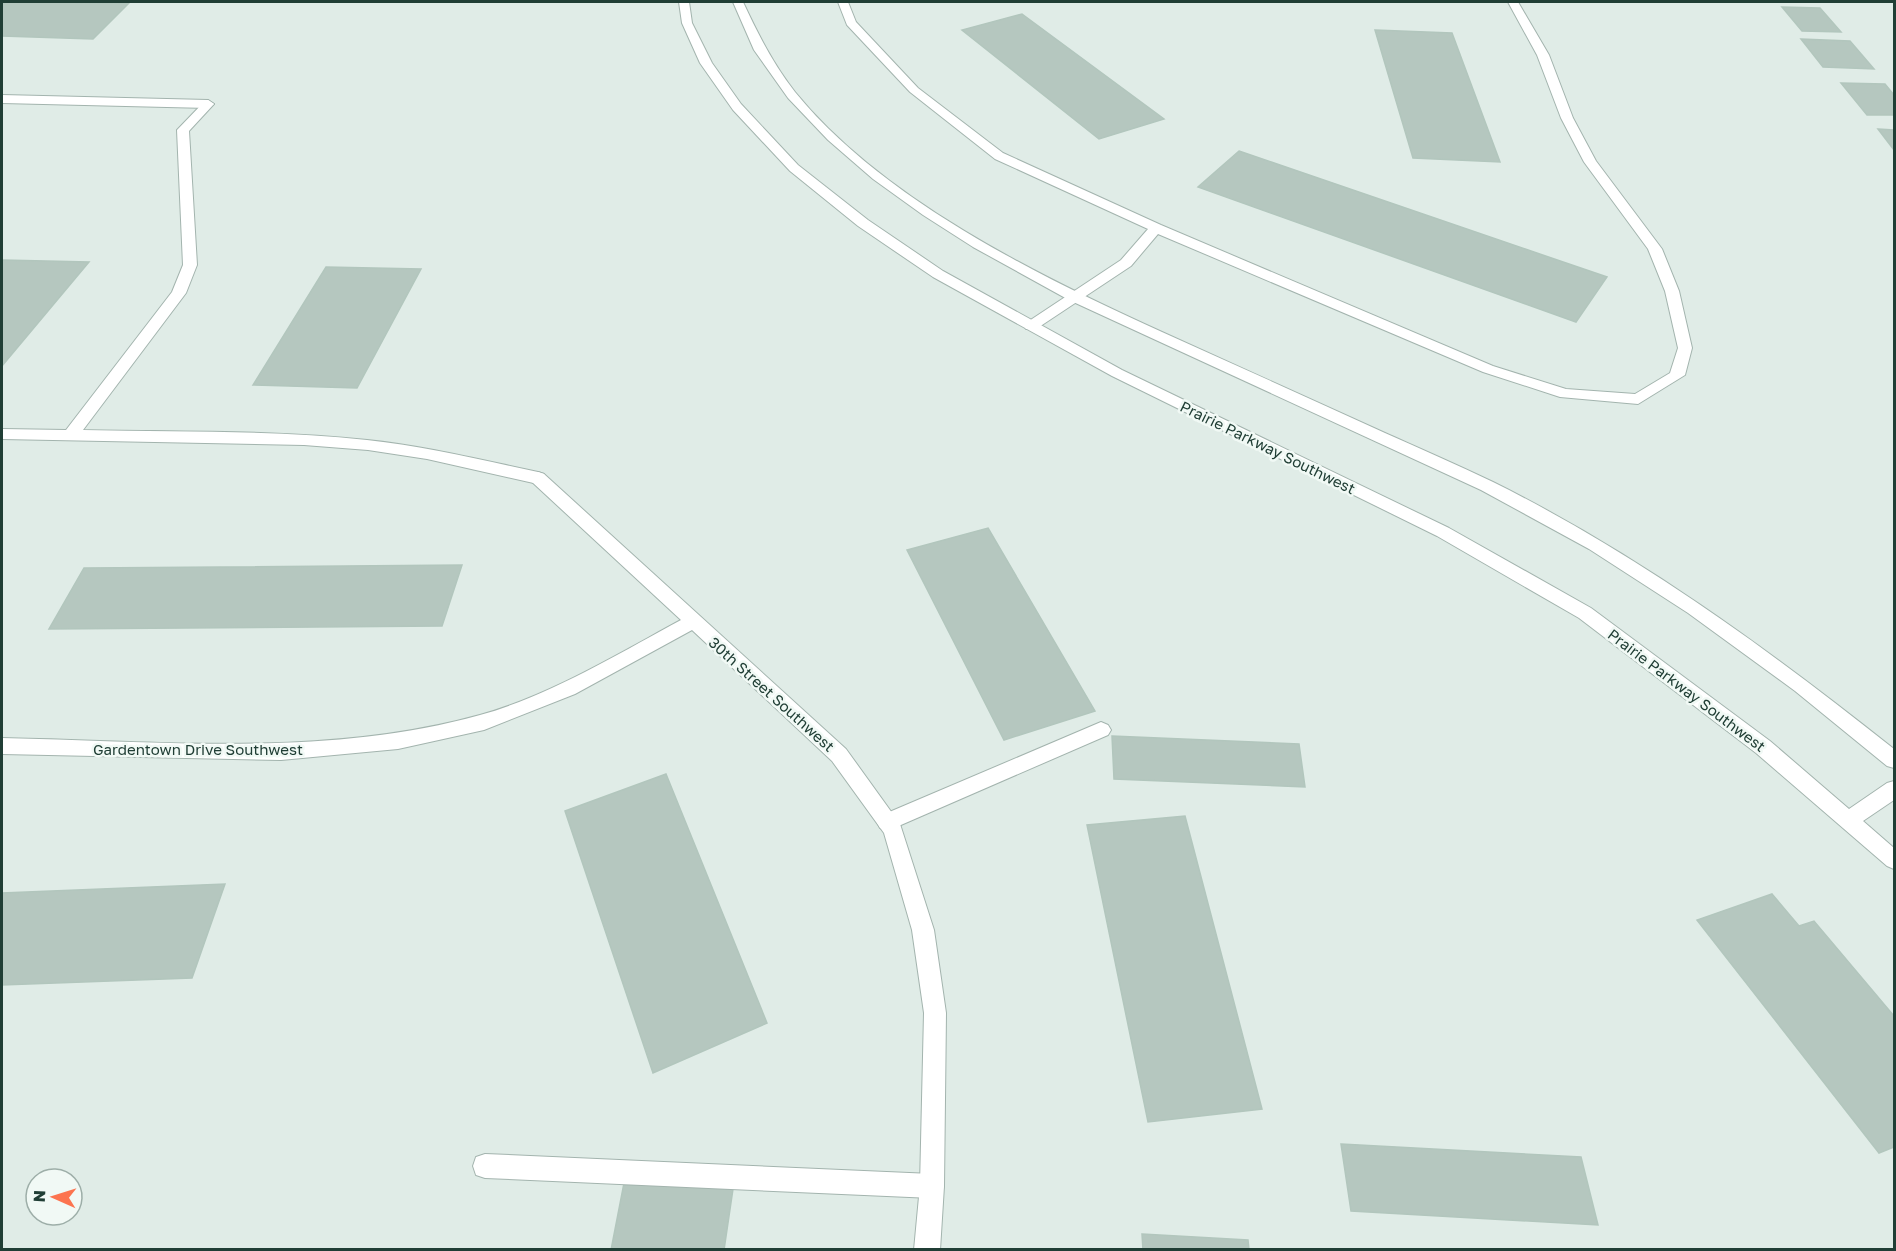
<svg xmlns="http://www.w3.org/2000/svg" width="1896" height="1251" font-family="'Golos Text',sans-serif">
<rect width="100%" height="100%" fill="#e0ece7"/>
<!-- building -->
<path fill="#b5c7bf" stroke="#b2c6bd" stroke-width="1.5" d="M5,2h49l75,1 -36,36 -91,-3v-31z
M1782,7l38,1 21,24 -39,-1z
M1022,14l142,105 -65,20 -137,-109z
M1375,30l77,3 48,129 -87,-4z
M1801,39l49,2 24,28 -51,-2z
M1841,83l44,1 9,11v20h-27z
M1878,129l16,1v20z
M1239,151l368,126 -31,45 -378,-135z
M2,260l87,2 -87,104z
M326,267l95,2 -64,119 -104,-3z
M988,528l107,183 -91,29 -97,-190z
M462,565l-20,61 -393,3 35,-61z
M1112,736l187,8 6,43 -191,-8z
M666,774l101,249 -114,50 -88,-262z
M1185,816l77,293 -114,13 -61,-297z
M225,884l-33,94 -190,7v-92z
M1772,894l27,32 15,-5 80,95v131l-15,6 -182,-233z
M1341,1144l240,13 17,68 -247,-14z
M624,1183l109,6 -9,61h-113z
M1142,1234l106,6 1,10h-106z"/>
<g fill="none" stroke-linecap="round" stroke-linejoin="round">
<defs>
<path id="service" d="M838,2h10l8,20 62,66 85,65 158,72 332,141 73,23 69,5 35,-21 8,-25 -13,-57 -17,-42 -64,-87 -23,-44 -24,-63 -29,-53h10l31,53 24,63 23,43 66,88 17,42 13,57 -7,27 -47,29 -78,-7 -77,-25 -325,-138 -27,32 -95,63h-10l-2,-3 2,-3 95,-63 27,-31 -153,-70 -85,-67 -63,-67z
M208,100l6,4 -25,27 8,134 -11,28 -103,137c94,2 190,0 284,10 58,6 114,20 171,32l6,2 2,4 -2,4 -6,2 -111,-25 -59,-9 -64,-5 -302,-6v-10l64,1 106,-138 11,-27 -6,-135 27,-28z
M1101,722l7,3 3,5 -3,5 -214,93 -7,3 -7,-3 -3,-6 3,-6z
M485,1154l447,20 9,3 3,9 -3,9 -9,3 -447,-20 -9,-3 -3,-9 3,-9z"/>
<path id="minor" d="M2,95l206,5 6,4 -6,4 -206,-5z
M538,472l6,2 302,275 54,75 34,106 12,83 -2,173 -4,64h-26l6,-64 4,-173 -12,-83 -28,-97 -52,-72 -140,-131 -117,64 -91,36 -86,19 -117,11 -279,-6v-16c159,3 323,20 478,-23 69,-19 138,-61 201,-95l-149,-138 -2,-4 2,-4z"/>
<path id="tertiary" d="M679,2h10l3,21 20,40 29,41 57,61 70,55 75,51 179,99 327,158 142,80 179,133 79,68 38,-26 7,-2v19l-31,21 31,27v21l-7,-3 -131,-113 -177,-135 -142,-82 -325,-160 -179,-99 -75,-51 -68,-55 -57,-61 -33,-47 -18,-40z
M733,2h10c15,32 30,62 52,90 87,107 243,184 367,240 74,33 148,67 223,101 36,16 73,32 108,49 145,72 275,167 401,267v19l-7,-2 -92,-75 -107,-78 -99,-64 -108,-59 -412,-190 -96,-53 -50,-32 -50,-36 -45,-39 -40,-42 -34,-48z"/>
</defs>
<!-- service casing -->
<use href="#service" stroke="#a3b4ae" stroke-width="2"/>
<!-- minor casing -->
<use href="#minor" stroke="#a3b4ae" stroke-width="2"/>
<!-- tertiary casing -->
<use href="#tertiary" stroke="#a3b4ae" stroke-width="2"/>
<!-- service -->
<use href="#service" fill="#fff" fill-rule="evenodd"/>
<!-- minor -->
<use href="#minor" fill="#fff" fill-rule="evenodd"/>
<!-- tertiary -->
<use href="#tertiary" fill="#fff" fill-rule="evenodd"/>
</g>
<g text-anchor="middle" dominant-baseline="central" stroke-width="5" stroke-linejoin="round" paint-order="stroke">
<!-- street labels -->
<g font-size="15" fill="#203e35" stroke="#f1f9f5">
<text transform="translate(1268 447) rotate(26)">Prairie Parkway Southwest</text>
<text transform="translate(1687 690) rotate(37)">Prairie Parkway Southwest</text>
<text transform="translate(772 694) rotate(42)">30th Street Southwest</text>
<text x="198" y="749">Gardentown Drive Southwest</text>
</g>
</g>
<!-- border -->
<rect width="1896" height="1251" fill="none" stroke="#203e35" stroke-width="6"/>
<!-- north arrow -->
<g transform="translate(54 1197) rotate(273)"><circle r="28" fill="#f1f9f5" stroke="#9daea8" stroke-width="1.5"/>
<path d="M0-4.5L10 22L0 15L-10 22Z" fill="#fc744f"/>
<text y="-9" font-size="16" font-weight="bold" text-anchor="middle" fill="#203e35">N</text>
</g>
</svg>
